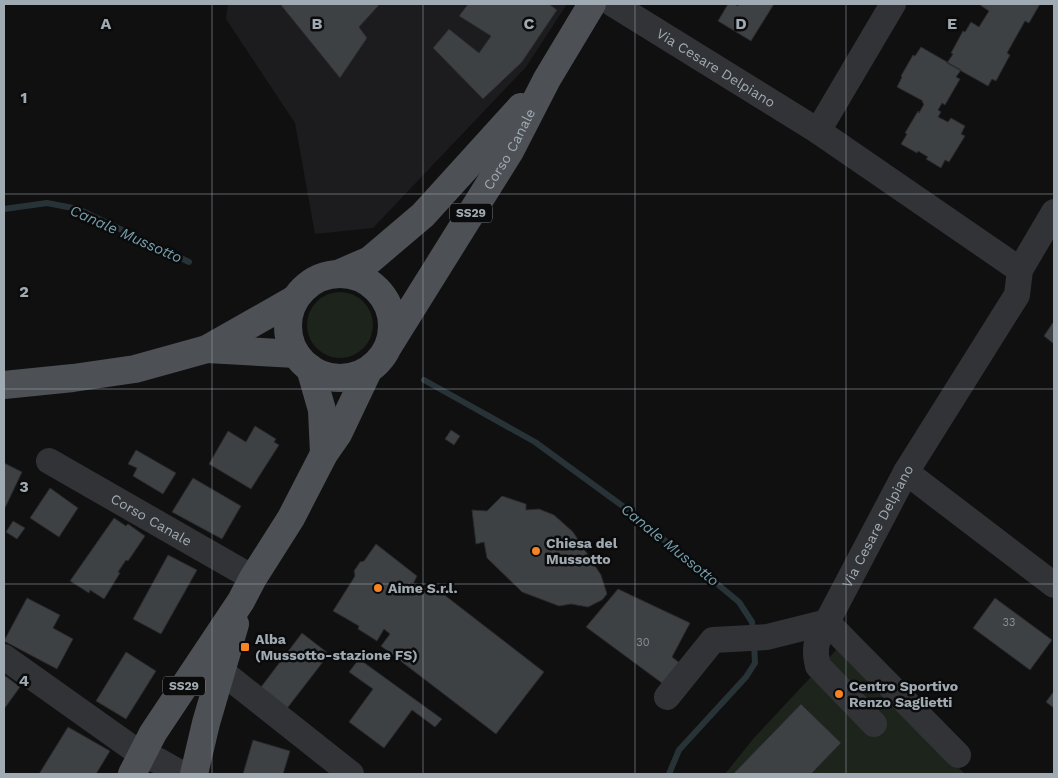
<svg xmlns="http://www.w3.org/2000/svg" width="1058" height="778" font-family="'Work Sans',sans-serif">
<rect width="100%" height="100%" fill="#101011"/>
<!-- built -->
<path fill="#1c1c1e" d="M228,4h339l-41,63 -153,161 -58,6 -20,-111 -69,-104z"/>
<!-- green -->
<path fill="#1c241c" d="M307 325a33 33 0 1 1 66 0a33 33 0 1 1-66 0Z
M838,648l127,126h-240l28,-35z"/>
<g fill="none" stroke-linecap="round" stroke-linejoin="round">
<!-- stream -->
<path stroke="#283337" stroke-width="6" d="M4,209l43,-6 31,6 111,53
M424,380l111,62 93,68 111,92 13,20 1,11
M669,774l10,-24 67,-73 9,-14 -1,-20"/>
</g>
<!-- building -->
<path fill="#3e4144" stroke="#2a2a2d" d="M280,4h38l1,1 1,-1h60l-21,23 8,11 -27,40z
M468,4h81l8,6 -35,52 -39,37 -50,-51 16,-19 30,24 12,-17 -32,-20z
M728,4h6l4,2 1,-2h35l-23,37 -33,-20z
M981,4h59l-11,19 -4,-2 -18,32 3,2 -14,26 -4,-2 -4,7 -41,-23 6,-9 -2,-1 12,-22 2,1 6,-10 8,5 10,-16 -9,-6z
M921,47l40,23 -5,7 4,2 -15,26 -3,-2 -4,7 3,2 -3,5 10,5 3,-4 14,8 -4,8 4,2 -16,26 -4,-2 -4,8 -15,-9 2,-2 -10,-6 -1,2 -16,-9 6,-10 -2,-1 13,-22 1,2 5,-9 -2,-2 1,-1 -26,-14 5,-10 -1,-1 12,-21 2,1z
M1054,321v23l-10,-8z
M255,426l21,13 -2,3 5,3 -28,44 -42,-25 19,-33 18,11z
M451,430l9,6 -6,9 -9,-6z
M136,450l40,23 -13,21 -30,-18 4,-8 -9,-4z
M4,463l18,9 -18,38z
M193,478l48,28 -19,33 -50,-27z
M50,488l28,20 -19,29 -29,-19z
M502,496l24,8v6l13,-1 15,6 19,17 28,43 6,19 -5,6 -14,7 -17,-3 -12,2 -37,-14 -35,-34 -3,-16 -8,2 -4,-34 15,1z
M114,518l12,8 2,-2 17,12 -17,25 -2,-1 -8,12 2,1 -16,26 -14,-9 -1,3 -19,-12z
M13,521l12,7 -8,11 -11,-7z
M376,544l41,32 -6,12 7,6 11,-11 115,89 -48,62 -115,-88 9,-12 -6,-5 -7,12 -19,-12 1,-3 -26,-15 22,-35 -1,-5 6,-9 4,-1z
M168,555l29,15 -36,64 -28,-15z
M618,589l72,34 -18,34 9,7 -15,22 -80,-59z
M27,598l33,17 -7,13 20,11 -16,30 -53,-28z
M995,598l57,42 -22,30 -57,-42z
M302,633l27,21 -44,57 -27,-20z
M126,652l30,19 -30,48 -30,-18z
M359,659l83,60 -7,8 -23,-17 -28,38 -35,-26 24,-33 -24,-17z
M4,675l16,12 -16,22z
M1054,691v17l-8,-6z
M801,704l40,39 -30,31h-76l-1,-1z
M68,727l42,24 -14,23h-57z
M253,740l37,11 -7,23h-40z"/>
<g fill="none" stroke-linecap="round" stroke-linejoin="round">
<!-- minor -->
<g stroke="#313336" stroke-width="26">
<path id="s1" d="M613,4l205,127 202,139"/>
<path d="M818,131l75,-127"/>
<path id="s2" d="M49,461l204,117"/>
<path d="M906,472l148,113"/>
<path d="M827,622c-10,18 -14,24 -9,44l56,58"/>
<path d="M4,657l138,98 17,6 23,13"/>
<path d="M221,671l130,103"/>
<path d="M667,697l46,-57 54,-3 60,-15"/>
<path id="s3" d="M958,755l-131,-133 79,-150 111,-177 3,-25 34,-58"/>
</g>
<!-- major -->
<g stroke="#4d5055" stroke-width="28">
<path d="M340,273l30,-13 53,-45 98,-108"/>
<circle cx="340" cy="326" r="52"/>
<path id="s4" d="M389,345l121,-194 37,-72 45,-75"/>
<path d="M207,349l89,5"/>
<path d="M310,368l12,42 2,44"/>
<path d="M4,385l69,-7 62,-9 72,-20 88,-50"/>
<path d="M132,774l21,-41 88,-132 12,-23 38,-60 33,-64 14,-20 30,-63"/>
<path d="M194,774l12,-51 29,-99"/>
</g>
</g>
<!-- grid -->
<path fill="none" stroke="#a0aab2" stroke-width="1" stroke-opacity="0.55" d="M212,4v770M423,4v770M635,4v770M846,4v770M4,194h1050M4,389h1050M4,584h1050"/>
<!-- markers -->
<g fill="#f68423" stroke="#0b0b0c" stroke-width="2">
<circle cx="536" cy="551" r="5"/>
<circle cx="378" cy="588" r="5"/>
<rect x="240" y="642" width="10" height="10" rx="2.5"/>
<circle cx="839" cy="694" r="5"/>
</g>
<g text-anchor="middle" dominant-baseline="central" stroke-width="5" stroke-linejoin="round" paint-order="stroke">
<!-- number labels -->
<g font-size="11" fill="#889096">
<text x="1009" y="622">33</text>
<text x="643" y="642">30</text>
</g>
<!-- shield labels -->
<g fill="#0b0b0c" stroke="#737a80" stroke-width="1">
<rect x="450" y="203.5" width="42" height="19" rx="4"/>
<rect x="163" y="676.5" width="42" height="19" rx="4"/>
</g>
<g font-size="12" font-weight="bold" fill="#a0aab2">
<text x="471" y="213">SS29</text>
<text x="184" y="686">SS29</text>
</g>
<!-- street labels -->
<g font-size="14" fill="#a0aab2" stroke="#0b0b0c">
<text stroke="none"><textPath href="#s1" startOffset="121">Via Cesare Delpiano</textPath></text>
<text stroke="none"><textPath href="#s4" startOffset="230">Corso Canale</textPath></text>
<text stroke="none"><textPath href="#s2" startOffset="118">Corso Canale</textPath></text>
<text stroke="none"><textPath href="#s3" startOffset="295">Via Cesare Delpiano</textPath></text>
</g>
<!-- poi labels -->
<g font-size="14" font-weight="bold" fill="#a0aab2" stroke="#0b0b0c" text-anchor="start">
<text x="546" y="543">Chiesa del<tspan x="546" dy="16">Mussotto</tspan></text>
<text x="388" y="588">Aime S.r.l.</text>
<text x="255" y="639">Alba<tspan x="255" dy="16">(Mussotto-stazione FS)</tspan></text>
<text x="849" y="686">Centro Sportivo<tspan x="849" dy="16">Renzo Saglietti</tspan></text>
</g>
<!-- water labels -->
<g font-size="15" font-style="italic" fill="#75a0af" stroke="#0b0b0c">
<text transform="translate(126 234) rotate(24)">Canale Mussotto</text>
<text transform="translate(670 545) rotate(39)">Canale Mussotto</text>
</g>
</g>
<g font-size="16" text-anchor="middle" font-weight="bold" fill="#a0aab2" stroke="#0b0b0c" stroke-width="5" stroke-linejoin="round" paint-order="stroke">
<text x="106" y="29">A</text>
<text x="317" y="29">B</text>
<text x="529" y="29">C</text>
<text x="741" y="29">D</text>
<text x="952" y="29">E</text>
<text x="24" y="103">1</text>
<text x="24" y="297">2</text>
<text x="24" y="492">3</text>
<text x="24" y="686">4</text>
</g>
<!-- border -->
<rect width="1058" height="778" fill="none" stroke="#a0aab2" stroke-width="10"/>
</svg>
